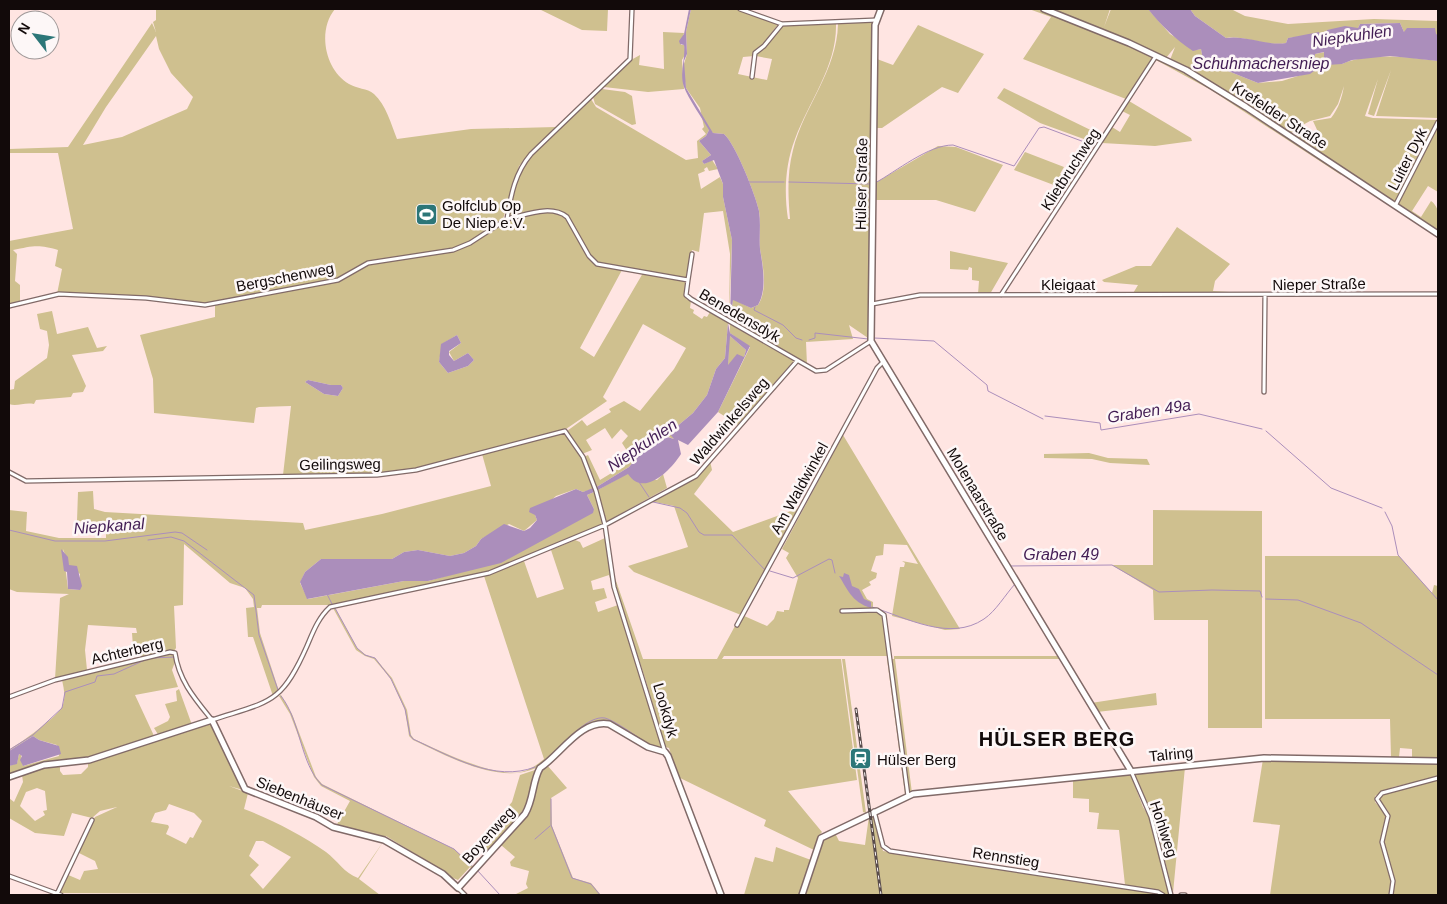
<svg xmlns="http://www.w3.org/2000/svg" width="1447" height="904" font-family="Arial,sans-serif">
<rect width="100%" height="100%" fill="#ffe5e2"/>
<!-- green -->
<path fill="#cfc08f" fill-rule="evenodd" d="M156,9h179c-18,22 -10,61 14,75 8,5 18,4 25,10 12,11 17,30 23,45l74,-10 85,-2 -37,39 -16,53 -40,27 -95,16 -30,17 -133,24 -59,-7 -89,-2 5,-25 -7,-3 3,-16c-19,-6 -26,-4 -45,0l4,4 -2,27 5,4v16l-11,3v-63l64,-12 -15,-76h-49v-4l59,-2 84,-124 4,9 -3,-10 3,-2zM156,36l3,13 12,24 22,24 -6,12 -65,28 -39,8 23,-38z
M539,9h69l-1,22 -25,-1z
M691,9h46l42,14 -25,33 -11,1 -5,17 29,6 5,-21 -16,-3v-2l9,-7 17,-22 54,-1c1,42 -27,77 -41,115 -10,26 -11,54 -7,80h2c-2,-24 -3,-46 3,-69 11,-44 44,-79 45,-126l36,-4 -6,318 -19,-13 4,14 -47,3 1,23 -77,-45 3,-21 18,9 7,-3c10,-15 5,-39 2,-56 -1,-13 1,-25 -1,-38 -3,-15 -24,-68 -35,-77l-11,-1 -4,-3 -3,6 -7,5 12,14 -9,6 2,3 8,-4 6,9 -9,2 -2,-4 -3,2 1,2 -7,3 3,15 19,-12 3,7v13l9,43 -3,79 1,-65 -7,-43 -19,2 -5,39 -7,-2c-3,17 -10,32 -6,49l5,2 -1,7 4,2 -1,3 9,6 2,-3 3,1 3,-5 18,11 -3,35 -9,11 -9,26 -14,18 -24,20 6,6 -14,-4 -6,1 -26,31 -34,21 -11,-31 4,-2 12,25 23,-14 6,-12 -7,-11 6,-7 -7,-7 -9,10 -7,-11 -19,12 6,10 -10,4 -15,-23 15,-11 5,6 24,-14 -2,-3 15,-8 16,10 34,-42 12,-21 -43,-24 -40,73 4,4 -41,28 -150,40 -38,4 -95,2 8,-69 -32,1 -3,1 -2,15 -100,-10 -1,-34 -13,-44 75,-18v-13l123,-22 31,-17 84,-14 18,-6 38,-25c1,-16 4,-38 13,-53 15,-25 47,-49 69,-68l5,8 90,53 12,-2 -1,-17 9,-7 -4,-5 2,-2 -4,-19 -14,-20 -3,-21 4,-13 -1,-22zM622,270l21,3 -49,84 -14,-9zM457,335l4,8 -12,9 5,9 14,-8 6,7 -6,6 -20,7 -9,-11 3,-18zM308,380l23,5h10l2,3 -5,8 -14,-2 -19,-12z
M1029,9h9l114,46 1,4 -38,58 11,-18 -103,-40 28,-42z
M1048,9h62l-6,18 7,-18h37l22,25 26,16 5,-1 2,11 5,4 9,-3 1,6 40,16 24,-2 32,-10 1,-17 10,-2v5l17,7c25,-12 69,-7 96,-3v57l-62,-2 15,-46 -17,46 -6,-2 10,-35 -13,37 8,2 65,2 -41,80 -4,2 -98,-64 1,-5 16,10 6,-11 -5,-11 18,-3c8,-10 11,-21 13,-32l-6,18 -8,12 -20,5 -11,6 -9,7 -42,-27 5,-17 -5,12 -4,2 -74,-44 5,-13 -9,11z
M1190,9h41l14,7 43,8 86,-5 64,2v14l-34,-3 -4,-9 -40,1 -2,4 -31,2 -4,17 -2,-2v-11l-33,4 -2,5c-21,4 -40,-8 -60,-5l-31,-22z
M918,25l66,29 -26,39 -16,-6 -60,41h-6l1,-69 16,6z
M663,32l21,1 -3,12h3l2,8 -4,7 2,29 -36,3 -44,-5 27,-27 9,-5 -1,10 25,4z
M1157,58c64,33 123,74 183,114l1,3 -130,-85 -55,-30 -27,41 62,37 1,3 -37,5 -53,-3 -97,149 107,-165 8,5 10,-17 -8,-4z
M1004,88l99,48 -102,157 -2,1 68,-104 -53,-20 11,-18 39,15 -4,7 12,8 30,-45 -15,3 -6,-2 -41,-15 -43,-25z
M602,89l23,3 7,4 4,28 -4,1 -37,-21 -2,-7z
M1438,126v66l-10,-6 -16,25 9,6 10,-16c9,6 9,20 6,30l-38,-25 -1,-4z
M938,146l18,1 47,18 -28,47 -39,-12h-61v-17z
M1177,227l53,37 -15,17 -2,10 49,3 -130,1 6,-10 -34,-3 -2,-2 34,-14h15z
M950,251l58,12 -18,31h-12l1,-13 -7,-1v-12l-3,-1 -1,3 -18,-1z
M52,311l5,23 31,-7 9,21 10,-2 -4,5 -31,4 14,31 -3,6 -10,1 -2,4 -35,3 -2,4c-10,-2 -17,3 -25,0v-14l5,-1 1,-8 32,-23 2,-13 -2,-14 -7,-2 -3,-15z
M730,324l64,37 -56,64 -20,-13 32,-65 -20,-14z
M729,335l17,15 -2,7 -16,9z
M564,433l19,25 10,31 -10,3 -7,-3 -20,7 -21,19 2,5 -13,11 -15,-7 -28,15 -5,7 -12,7 -14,3 -32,-6 -14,2 -12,7h-71l-16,13 -5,11 8,16 96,-18h24l53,-15 113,-57 -7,-14 7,-3 8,25v9l-119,48 -153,31h-68l-1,3h-4l3,25 19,58 -6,5 -20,-59h-5l-2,-29 8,-1 -1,-8 -8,-11 -15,-5 -46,-39 -1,61 -9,1 2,42 -2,3 -33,7v-11h-8l-1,-14h5l-1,-5 -48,-3 -3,25 2,20 -32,9 5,-81 9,-4 -52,-2 -8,-3v-79l18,2 -1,19 33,7h47v-16l-29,-1 1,-29 15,-1 1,18 11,3 198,11 2,7 77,-16 109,-28 -9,-32zM63,549l6,17 11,8v16l-12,-1z
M843,435l117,194 -15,1 -53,-14 8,-49h4l1,-4 -3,-2 16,3 -11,-19 -23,-1 -1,11 -7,1 -5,15 6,2 -1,5 -7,4 2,3 -9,5 5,9 6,3v7l-28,1v3l31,-2 7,4 5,41h-164l-2,3h119l16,121 -69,11 34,41 -4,5 -4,13 -50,-24 2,-6 -88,-43 -9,-29 -4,-1 -20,-69 -30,-91 -2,-26 1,14 29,84h74l24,-44 -107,-43 -6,-6 60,-19 -14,-41 -24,-5 42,-21 18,-19 2,9 -18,24 39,38 66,-24 -57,107 25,11 7,-7 3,-8 7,1v-2h5l9,-32 -12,-20 3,-5 -7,-4z
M1044,454l45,-1 19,5 39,1 3,6 -40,-2 -18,-4 -48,-1z
M628,473l29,7 6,-6 4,14 -61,34 -10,-31z
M1153,510l109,1v217h-54v-108h-54l-1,-30 -41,-25h41z
M605,538l6,27 2,20 49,163 -2,1 -8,-2 -49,-26 -6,1c-19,15 -39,35 -61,46 -37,17 -89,-12 -123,-28l-4,-4 -4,-26 -14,-31 -17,-20 -9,-3 -9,-6 -23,-42h2l22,40 9,7 9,3 17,20 15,32 4,25 3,4c24,11 81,39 107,33 9,-2 16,-7 23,-13l-60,-183 40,-15 13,37 27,-9 -13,-39 24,-10 5,2 3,6zM609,575l9,30 -20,7 -3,-10 12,-4 -3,-10 -11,2 -2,-9z
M1265,556h134l33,37 2,-8 4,1v173l-26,-1v-9l-12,-1 -1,9h-8l-1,-38h-125z
M165,653l9,1 1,8 -3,8 6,17 -43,8 20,43 -63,20 -33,3 -50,15v-10l8,-3 2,-9 2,1 2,11 36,-10 -2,-11 -18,-5 -6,-4 -24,15v-1c11,-7 47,-32 53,-43 4,-9 2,-18 0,-27z
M894,656h165l2,3h-166l17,134 -7,1 -18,-135h7z
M842,659h3l21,154 -3,-1z
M179,689l13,36 -33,11 -5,-8 14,-7 2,-4 -5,-13 12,-3 -1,-10z
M1156,693l1,12 -60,7 -6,-9z
M281,695l11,19 24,63 6,7 132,65 20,18 -2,2 -2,-2 -12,13 -5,-2 -2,2 -3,-3 2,-2 -64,-39 -2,3 -48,-13 14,-25 -29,-15 -7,-9 -24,-63 -11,-18z
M211,724l32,66 -14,-4 19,7 -4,16c27,10 58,26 82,43 12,9 18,21 32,26l25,-36 -24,37 21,16 -322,-2 8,-19 14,6 4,-9 14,-2 -3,-8 -18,-9 18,-35 22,-10 -17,4 -8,7 -20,-5 -8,23 -29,-3 -26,-15v-20l5,4 9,-20 -1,-7 38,-11v7l3,4 18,-1 7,-7v-5zM37,788l8,3 2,19 -4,1 2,4 -10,6 -15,-15 6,-14zM169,804l25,9 8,8 -9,17 -3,-1 -4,7 -20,-10 3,-7 -1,-2 -17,-3 4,-9 11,-3zM256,841h7l28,16 -28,32 -13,-14 9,-10 -10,-9z
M572,742l-25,23 20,23 -16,10 1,28 21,52 18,5 10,12h-87l14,-7 -2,-4 3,-13 -18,-5 -1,-4 5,-5 -14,-12 29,-35 8,-37z
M1263,759l175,4v14l-45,10 -18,9v6l8,9 3,6 -5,24 10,34 -1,20h-120l10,-70 -27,-3z
M1185,767l-12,126 -19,-76 -8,-11 -12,-33z
M535,770l-7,36 -4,6 -40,42 2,1 -14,-6 40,-47 8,-27z
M1130,773l13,34 7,11 19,77 -44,-10 -6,-55 -22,-1 2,-16 -10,-1v-13l-16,-1v-19z
M1438,780v115h-45c4,-20 -9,-34 -9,-54 0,-9 7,-18 5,-27 -1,-7 -9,-8 -9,-16 10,-12 43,-15 58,-18z
M873,814l10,37 269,40 10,4h-280l-11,-80z
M869,816l11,79h-76l19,-56 12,-6 4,8 26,4z
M776,847l35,13 -11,35h-56l11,-38 18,5z"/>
<!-- water -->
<path fill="#ab8ebb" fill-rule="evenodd" d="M689,9h2l-5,23 1,22 -3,7 2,27 27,45 11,1c11,9 32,62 35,77 2,13 0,26 1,38 3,18 7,41 -2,56l-7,3 -18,-8 -3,20 2,-80 -9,-43v-13l-9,-24 -10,4 -2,-3 9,-6 -12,-14 7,-5 3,-6c-7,-12 -21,-32 -25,-43 -5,-15 2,-29 0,-42l-4,-1 -1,-3 5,-7z
M1148,9h42l5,7 31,22c20,-3 40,8 60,5l2,-5 31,-6 4,15 4,-17 18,-4 13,2 2,-4 40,-1 4,9 3,-4h28l1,6 2,1v26l-48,-5 -38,4 -10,4 -15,1 -3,-2v-11l-9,2 -1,17 -4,3 -52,9 -40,-16 -1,-6 -5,4 -9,-5 -2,-11 -8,2c-18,-12 -32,-26 -45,-42z
M728,323l2,10 20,13 -32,66 -30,33 -10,-5 3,14c-10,16 -37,44 -53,20l-32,17 -1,-3 34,-21 26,-31 6,-1 13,4 -5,-6 24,-20 14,-18 9,-26 9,-11zM730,336l16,14 -2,7 -7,-3 -9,11z
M457,335l4,8 -12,8v4l5,6 14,-8 6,7 -6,6 -20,7 -9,-11 2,-18z
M308,380l23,5h10l2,3 -5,8 -14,-2 -19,-12z
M593,488l1,4 -7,3 7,14 -1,4 -92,50 -73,18h-24l-97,18 -7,-17 5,-10 16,-13h71l12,-7 14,-2 32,6 14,-3 12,-7 5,-7 23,-15 20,7 6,-3 7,-8 -2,-5 -6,-3 1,-4 46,-19 7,3z
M61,549l7,8 1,8 8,1 5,20 -2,4 -12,-1 -1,-17 -3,-1z
M844,573l5,2 3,11 7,3 5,10 7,3v6c-20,-6 -24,-20 -32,-32l4,1z
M33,736l6,4 20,6 2,8 -38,12 -3,-6 2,-4 -3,-2 -2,10 -8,2v-15z"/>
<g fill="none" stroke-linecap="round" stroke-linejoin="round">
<!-- stream -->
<path stroke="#ab8ebb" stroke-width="1" d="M747,182h37
M789,182l81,2
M875,183c22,-12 53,-38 78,-38l61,21 25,-38 5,-1 51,19
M755,307l-1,3 29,15 13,13 6,2
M874,338l60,3 53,44 1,6 55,28
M809,340l6,-2v-5l53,6
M1045,416l55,7 1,7 98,-16 63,15
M1266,431l65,57 51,20
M639,482l10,15
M653,502l27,6 7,5 12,19 5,3h28l33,35
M1385,512l7,14 6,29 40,45
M9,530l46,11h50l70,-9 7,1 25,17
M148,540l23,-3 13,4 70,54 5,40 19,55
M1011,566l101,-1 47,27 53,-2 48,1 2,6
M770,571l23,7 36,-19 3,1 3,13
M327,594l5,10
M1266,599l32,1 63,23 77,52
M872,607c35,11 78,35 112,12 12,-8 21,-24 31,-35
M335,608l22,40 8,7 10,3 16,21 14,30 5,26 3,4c37,17 82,44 122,28
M151,658l24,-1
M281,696c20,25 19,68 41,89l132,64 18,17
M9,750l24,-15 29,-27 3,-16 30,-10 2,-6 17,-2 33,-15
M555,752c10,-11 34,-37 50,-34 11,3 33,20 44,26
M549,758l3,-3
M539,765l8,-6
M551,799v26l21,53 19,6 9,11
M535,839l15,-13
M477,870l23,25"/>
<defs>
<path id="street" d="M740,9l42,15 95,-4
M752,77l3,-24 9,-7 18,-22
M1395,206l43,-84
M507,219c19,-4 44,-15 60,-2l22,39 8,8 91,16 -2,15 5,4 125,72 10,-1 45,-29
M688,280l4,-26
M1001,295l155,-239
M872,304l48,-9 518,-1
M9,306l50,-12 87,4 59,7 133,-25 30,-17 85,-13 17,-7 37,-24c4,-25 8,-46 24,-65l99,-95 2,-50
M1264,392l1,-96
M9,472l17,9 351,-6 39,-5 149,-39 18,26 13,34 9,34 9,62 51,165
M842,611l35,-1 7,5 24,181
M737,625l140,-257 6,-6
M9,697l46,-17 115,-28 5,1c4,28 20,46 37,67 58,-19 69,-15 95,-74 6,-14 11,-28 23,-39l159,-34 116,-48 91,-49 101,-115
M1131,771l20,46 20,78
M874,811l9,35 7,5 268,41 5,3
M9,876l52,19
M458,888l7,7
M57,894l35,-74
M1181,895h4
M1391,895l2,-14 -11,-39 6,-26 -11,-17 5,-6 56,-15"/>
<path id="secondary" d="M881,9l-6,16 -4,316 260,430
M1044,9l85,34 57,27 60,37 192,127
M9,777l35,-12 45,-5 123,-40 33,69 71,28 17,10 51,13 59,34 15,14 67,-74c9,-15 7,-32 15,-46 21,-14 41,-49 69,-44l39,23 17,5 3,4 53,139
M802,895l19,-57 92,-44 351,-36 174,3"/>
</defs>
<!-- street casing -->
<use href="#street" stroke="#816a68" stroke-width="5.5"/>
<!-- secondary casing -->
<use href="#secondary" stroke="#816a68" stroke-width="8"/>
<!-- street -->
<use href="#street" stroke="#fff" stroke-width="3"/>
<!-- secondary -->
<use href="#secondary" stroke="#fff" stroke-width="5"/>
<defs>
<path id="rail" d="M856,709l25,186"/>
</defs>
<!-- rail casing -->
<use href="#rail" stroke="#584b4a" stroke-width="3"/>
<!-- rail -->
<use href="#rail" stroke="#fdf7f7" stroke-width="1" stroke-dasharray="4" stroke-linecap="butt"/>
</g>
<!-- icons -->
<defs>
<symbol id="stadium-square" viewBox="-11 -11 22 22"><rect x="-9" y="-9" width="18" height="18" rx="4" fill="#2c7678" stroke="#fdf7f7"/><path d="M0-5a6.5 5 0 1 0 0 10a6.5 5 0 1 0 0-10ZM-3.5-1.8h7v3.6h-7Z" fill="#fff"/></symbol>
<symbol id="station-square" viewBox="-11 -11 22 22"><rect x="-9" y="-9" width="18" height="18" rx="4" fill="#2c7678" stroke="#fdf7f7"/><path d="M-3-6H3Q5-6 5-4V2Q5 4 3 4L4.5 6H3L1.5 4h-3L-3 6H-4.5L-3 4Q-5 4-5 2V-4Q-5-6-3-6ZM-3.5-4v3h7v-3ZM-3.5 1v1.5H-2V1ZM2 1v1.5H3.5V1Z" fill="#fff"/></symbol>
</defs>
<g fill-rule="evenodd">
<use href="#stadium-square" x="414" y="202" width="25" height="25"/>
<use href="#station-square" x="848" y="746" width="25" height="25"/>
</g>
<g text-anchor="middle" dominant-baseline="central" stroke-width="5" stroke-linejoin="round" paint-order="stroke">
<!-- street labels -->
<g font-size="15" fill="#120a0a" stroke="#fdf7f7">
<text transform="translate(1280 115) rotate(33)">Krefelder Straße</text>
<text transform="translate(1407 159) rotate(-63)">Luiter Dyk</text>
<text transform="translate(1070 169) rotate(-57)">Klietbruchweg</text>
<text transform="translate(861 184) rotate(-89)">Hülser Straße</text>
<text transform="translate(285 277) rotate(-11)">Bergschenweg</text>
<text x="1068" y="284">Kleigaat</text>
<text transform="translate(1319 284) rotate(-1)">Nieper Straße</text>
<text transform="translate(740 315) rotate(30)">Benedensdyk</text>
<text transform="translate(729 421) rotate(-49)">Waldwinkelsweg</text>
<text transform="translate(340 464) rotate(-1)">Geilingsweg</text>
<text transform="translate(799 488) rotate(-61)">Am Waldwinkel</text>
<text transform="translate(978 494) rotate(59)">Molenaarstraße</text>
<text transform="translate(127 651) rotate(-13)">Achterberg</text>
<text transform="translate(666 710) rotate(74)">Lookdyk</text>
<text transform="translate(1171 754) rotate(-6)">Talring</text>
<text transform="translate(300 798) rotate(22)">Siebenhäuser</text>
<text transform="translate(1164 829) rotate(72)">Hohlweg</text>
<text transform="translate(488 835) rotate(-48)">Boyenweg</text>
<text transform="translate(1006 857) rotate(9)">Rennstieg</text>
</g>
<!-- poi labels -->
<g font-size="15" fill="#120a0a" stroke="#fdf7f7" text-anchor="start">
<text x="442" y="205">Golfclub Op<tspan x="442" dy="17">De Niep e.V.</tspan></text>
<text x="877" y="759">Hülser Berg</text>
</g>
<!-- water labels -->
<g font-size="16" font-style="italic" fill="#421d54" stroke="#fdf7f7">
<text transform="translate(1352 36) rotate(-8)">Niepkuhlen</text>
<text x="1261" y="63">Schuhmachersniep</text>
<text transform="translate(1149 411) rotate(-9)">Graben 49a</text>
<text transform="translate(642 445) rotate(-34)">Niepkuhlen</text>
<text transform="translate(109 526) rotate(-4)">Niepkanal</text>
<text x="1061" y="554">Graben 49</text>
</g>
<!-- district labels -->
<g font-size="20" font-weight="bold" letter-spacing="1" fill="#120a0a" stroke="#fdf7f7">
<text x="1057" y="739">HÜLSER BERG</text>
</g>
</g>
<!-- border -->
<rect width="1447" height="904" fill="none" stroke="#120a0a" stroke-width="20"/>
<!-- north arrow -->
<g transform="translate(35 35) rotate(301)"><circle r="24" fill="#fdf7f7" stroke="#9f9898"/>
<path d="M0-4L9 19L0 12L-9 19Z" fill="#2c7678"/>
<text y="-8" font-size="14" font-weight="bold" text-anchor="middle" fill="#120a0a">N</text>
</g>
</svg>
